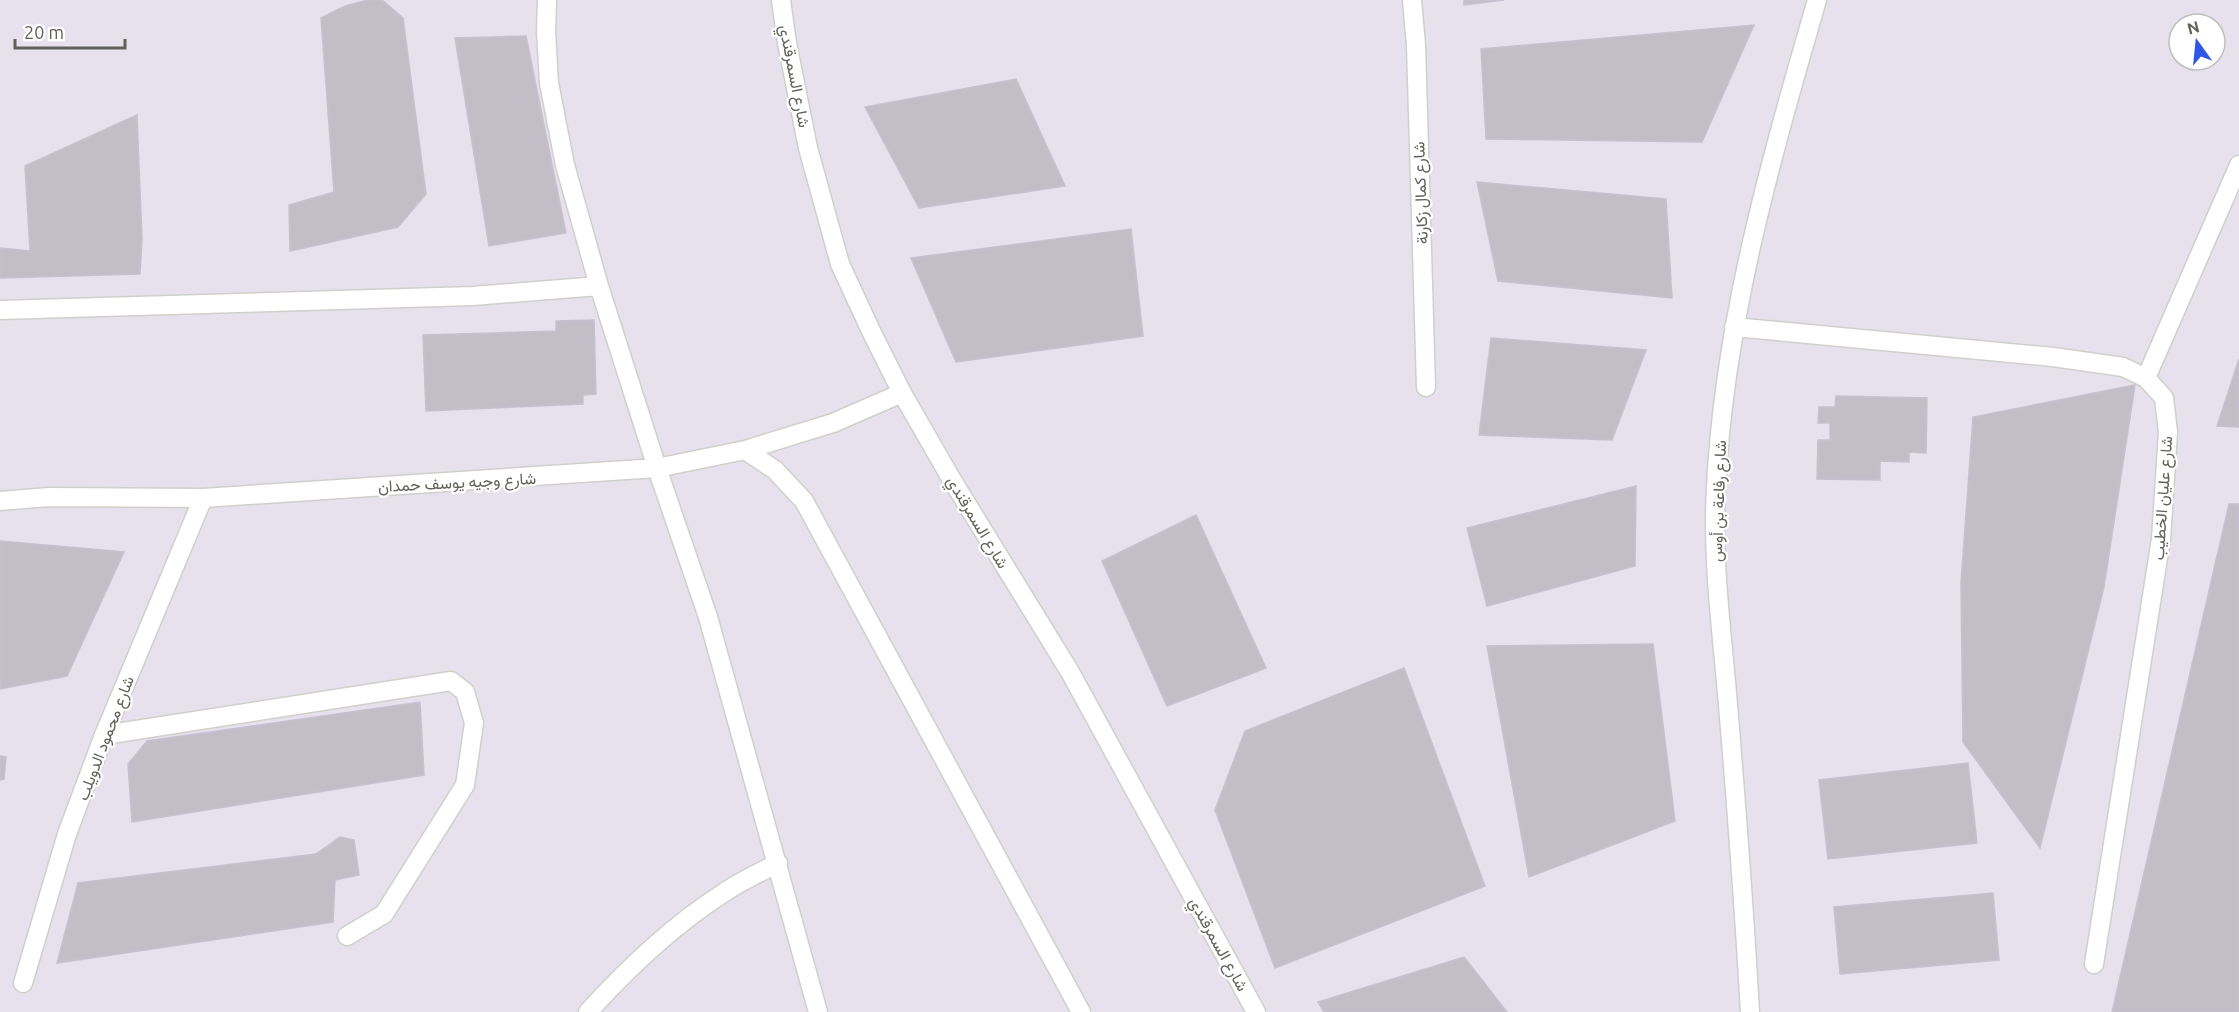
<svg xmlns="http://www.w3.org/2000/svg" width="2239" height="1012" font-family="Ubuntu,Vazirmatn,sans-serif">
<rect width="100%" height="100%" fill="#e7e1ed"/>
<!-- building -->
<path fill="#c2bec7" stroke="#c7c0d1" stroke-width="1.5" d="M368,0h14l21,18 23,176 -28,33 -108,24 -1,-46 45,-13 -13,-174 24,-12z
M1464,0h40l-40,5z
M1754,25l-52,117 -216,-3 -5,-90z
M526,36l40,197 -77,13 -34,-208z
M1016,79l49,107 -146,22 -54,-101z
M137,115l5,124 -2,35 -140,4v-30l30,3 -5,-85z
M1477,182l189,17 6,99 -174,-17z
M1131,229l12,107 -187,26 -45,-104z
M594,320l2,74 -13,1v9l-157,7 -3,-76 133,-4v-10z
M1491,338l155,12 -34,90 -133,-5z
M2239,359v68l-22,-1z
M2135,385l-31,202 -64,261 -77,-106 -2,-159 12,-166z
M1836,396l91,2 -1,55 -17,-1v10l-29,-1v19l-63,-1 1,-39h12v-17h-12l1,-16h16z
M1636,486l-1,80 -148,40 -20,-78z
M2229,504h10v508h-127z
M1196,515l70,153 -99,38 -65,-145z
M0,541l124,11 -57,124 -67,13z
M1653,644l22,177 -146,56 -42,-231z
M1404,668l81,218 -210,82 -60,-158 30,-79z
M420,702l4,73 -292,47 -4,-58 19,-23z
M0,756l6,1 -2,22 -4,1z
M1968,763l9,80 -149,16 -9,-79z
M340,837l14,3 5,35 -24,5 -2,42 -276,41 21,-80 238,-29z
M1993,893l6,67 -159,14 -6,-67z
M1464,957l43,55h-183l-6,-10z"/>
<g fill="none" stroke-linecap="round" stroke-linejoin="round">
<defs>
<path id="minor" d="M547,0l-1,32 3,51 16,82 34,121 58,182 51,149 110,395
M781,0l6,43 21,105 32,116 31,67 31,62 50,87 118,192 186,340
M1412,0l4,45 10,342
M0,310l473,-14 126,-10
M1734,327l319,30 70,10 23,11 18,20 4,34 -7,107 -67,425
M2146,378l93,-213
M745,450l30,20 29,31 277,511
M0,501l49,-4 154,1 454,-30 88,-18 88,-27 69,-30
M104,735l347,-54 14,11 9,31 -9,62 -81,129 -37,22
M23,983l44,-149 37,-99 99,-237
M588,1012c40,-44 84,-86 134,-118 17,-12 37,-21 56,-31
M1750,1012c-6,-106 -14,-212 -23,-319 -6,-68 -15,-136 -11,-205 8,-167 55,-329 101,-488"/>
</defs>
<!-- minor casing -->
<use href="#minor" stroke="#ced1ca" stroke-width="21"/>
<!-- minor -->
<use href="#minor" stroke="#fff" stroke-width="18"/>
</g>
<g text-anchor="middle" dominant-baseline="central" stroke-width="4.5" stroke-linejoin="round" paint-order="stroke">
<!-- street labels -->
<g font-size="16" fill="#60625a" stroke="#fff">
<text transform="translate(795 76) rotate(79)">شارع السمرقندي</text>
<text transform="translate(1420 193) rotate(-92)">شارع كمال زكارنة</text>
<text transform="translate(457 482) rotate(-3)">شارع وجيه يوسف حمدان</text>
<text transform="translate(2162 498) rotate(-86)">شارع عليان الخطيب</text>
<text transform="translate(1718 501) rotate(-88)">شارع رفاعة بن أوس</text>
<text transform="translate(978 522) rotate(59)">شارع السمرقندي</text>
<text transform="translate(105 738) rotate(-69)">شارع محمود الدويلب</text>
<text transform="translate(1219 944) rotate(61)">شارع السمرقندي</text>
</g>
</g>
<!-- north arrow -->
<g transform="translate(2197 42) rotate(345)"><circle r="28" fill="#ffffff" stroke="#bfc0bd" stroke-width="1.5"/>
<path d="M0-4.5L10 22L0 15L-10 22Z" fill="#2e57e6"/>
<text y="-9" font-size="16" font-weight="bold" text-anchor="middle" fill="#60625a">N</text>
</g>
<!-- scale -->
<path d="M15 39v9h110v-9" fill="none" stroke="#60625a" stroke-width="3"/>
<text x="24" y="39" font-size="18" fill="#60625a" stroke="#ffffff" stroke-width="4.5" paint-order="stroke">20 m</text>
</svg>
